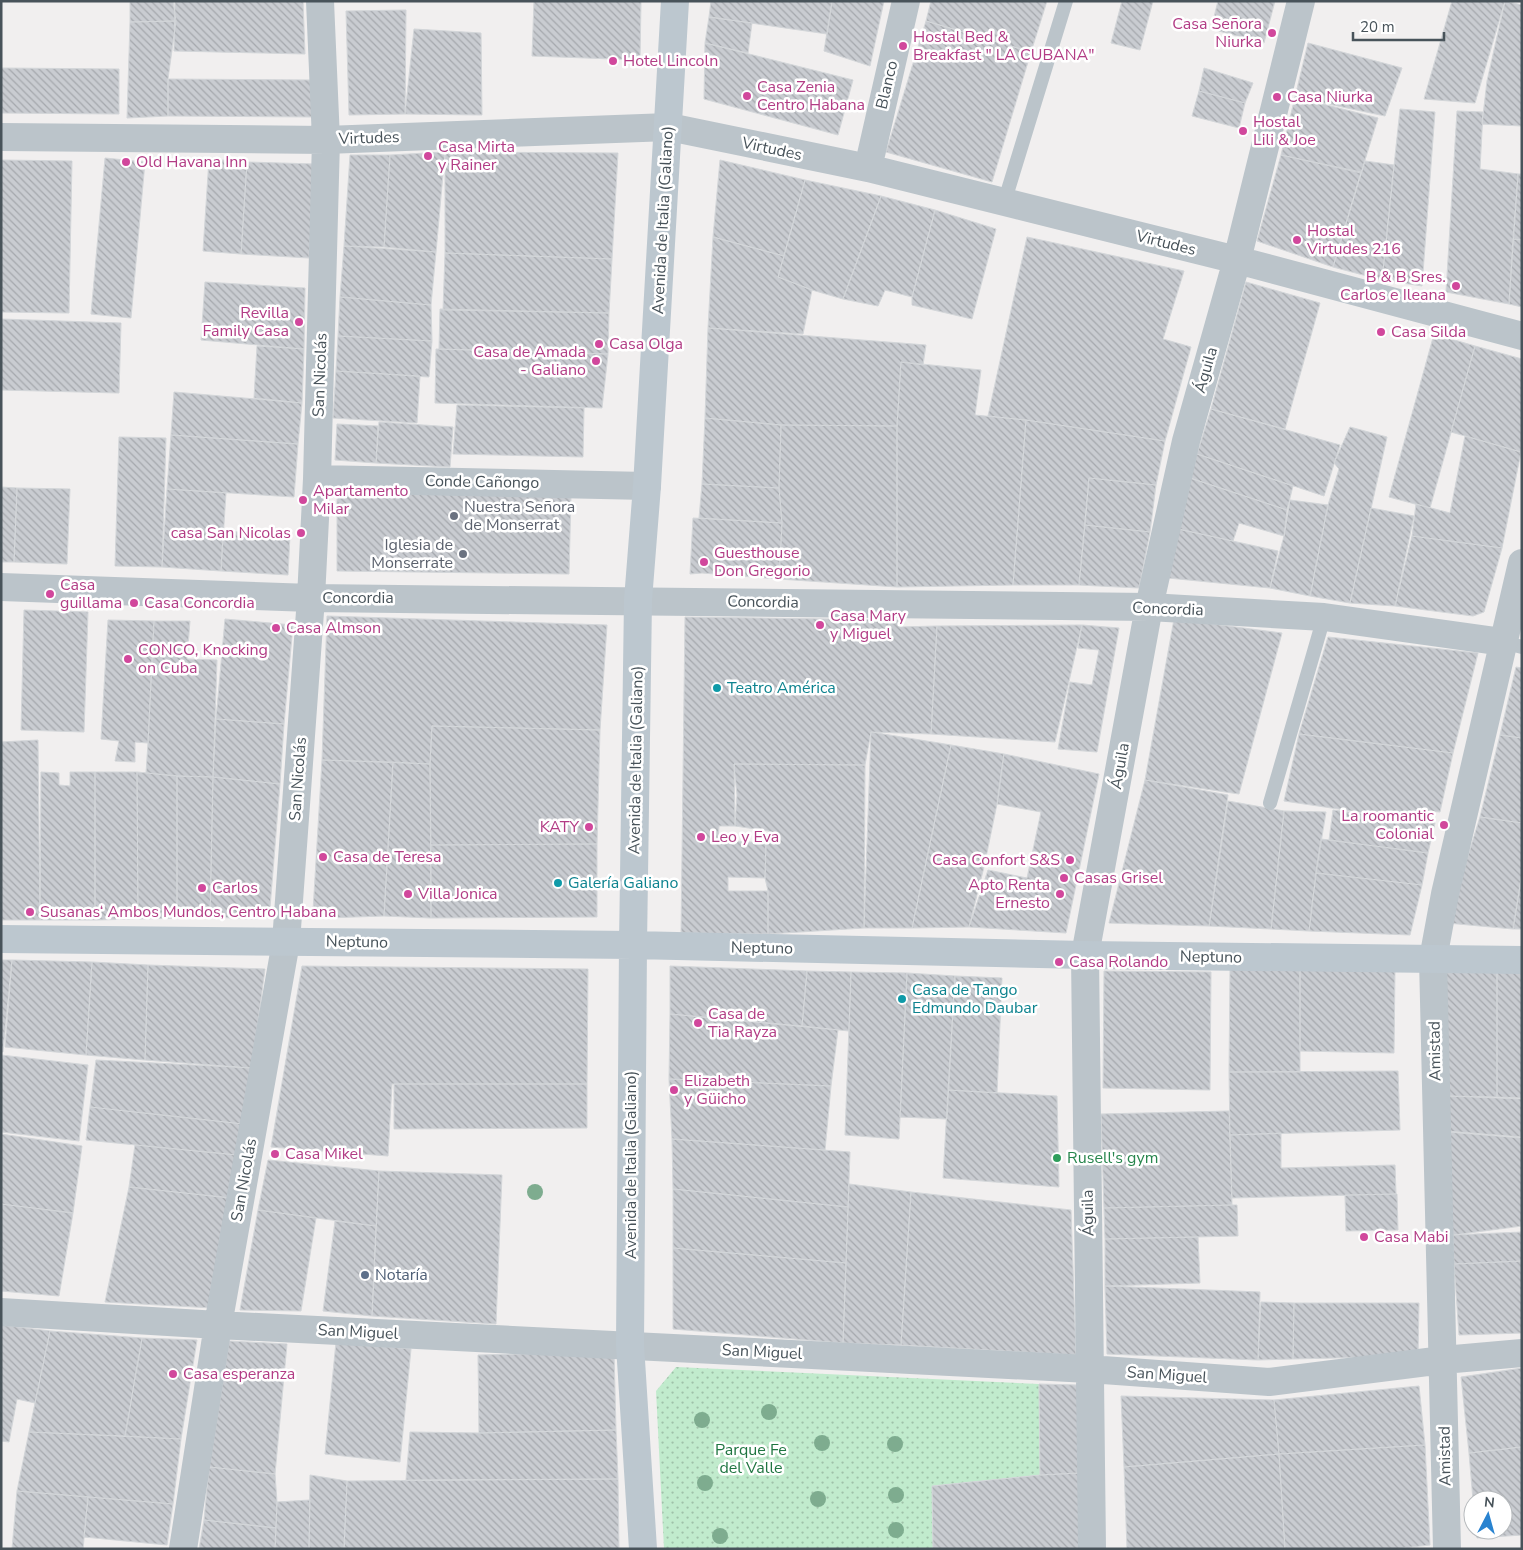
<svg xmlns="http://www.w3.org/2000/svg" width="1523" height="1550" font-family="'Nunito Sans',sans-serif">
<defs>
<pattern id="grass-dots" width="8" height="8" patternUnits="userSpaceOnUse" patternTransform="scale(1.25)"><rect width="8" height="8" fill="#c1ebcd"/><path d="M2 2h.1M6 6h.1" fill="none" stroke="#9fc1a9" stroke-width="1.8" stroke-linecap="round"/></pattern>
<pattern id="building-back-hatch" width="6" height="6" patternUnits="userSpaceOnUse" patternTransform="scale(1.25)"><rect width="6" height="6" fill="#c9ccd1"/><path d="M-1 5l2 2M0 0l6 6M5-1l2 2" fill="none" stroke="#a5a8ad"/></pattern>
</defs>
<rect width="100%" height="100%" fill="#f1efef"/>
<!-- grass -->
<path fill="url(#grass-dots)" d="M676,1367l363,17 1,91 -108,11 1,63h-269l-8,-158z"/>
<!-- building -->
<path fill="url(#building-back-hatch)" stroke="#d3d6d9" d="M130,1h43l3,20 -46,1z
M175,1h128l2,53 -131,-3z
M534,1h107l-1,59 -108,-4z
M711,1h121l-5,33 -118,-17z
M832,1h52l-14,65 -46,-15z
M931,1h116l-16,51 -105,-31z
M1122,1h31l-13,49 -29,-7z
M1218,1h57l-11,42 -53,-14z
M1452,1h53l-30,102 -51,-4z
M1505,1l17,4v121l-40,-2 5,-43z
M406,10l-1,104 -56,1 -3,-104z
M709,17l43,6 -4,30 -43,-10z
M176,21l-8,58v37l-41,2 3,-96z
M926,21l105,31 -39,130 -106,-30z
M414,29l67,4 1,82 -77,-1z
M705,43l148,37 -15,55 -134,-36z
M1308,43l94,25 -17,48 -90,-19z
M1,68l118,1v45l-118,-1z
M1204,68l49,15 -8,20 -46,-12z
M168,79l145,1v37l-145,-1z
M1199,91l46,12 -6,25 -47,-12z
M1295,97l83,21 -17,55 -80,-18z
M1400,109l35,3 -13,174 -40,-6z
M1457,111l26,1 -3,57 38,5 -9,130 -63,-12z
M445,152l-9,100 -52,-5 6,-92z
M445,152l173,1 -6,106 -167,-6z
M350,155h40l-6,92 -40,-1z
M1281,155l80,17 -28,95 -76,-26z
M105,158l40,4 -14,156 -40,-4z
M209,159l38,3 -6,92 -38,-3z
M1,160l71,1 -3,152 -68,-1z
M720,160l85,20 -21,76 -71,-19z
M1365,161l29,4 -12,115 -49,-13z
M247,162l68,2 -6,94 -68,-4z
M1518,174h4v66l-9,-1z
M805,180l76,16 -38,103 -31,-9 -34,-13z
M881,196l54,14 -23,87 -27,-7 -7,16 -35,-7z
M935,210l61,19 -24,90 -60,-14v-8z
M713,237l71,19 -6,21 34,13 -9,44 -95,-6z
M1027,237l157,34 -21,68 28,8 -26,94 -139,-21 -38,-4z
M1513,239l9,1v67l-13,-3z
M344,246l92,6 -5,53 -91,-8z
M445,253l167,6 -3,54 -166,-3z
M205,282l100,6 -1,61 -103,-9z
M1246,282l74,21 -35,126 -74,-20z
M340,297l91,8 1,36 -94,-5z
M440,309l169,4 -1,41 -169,-5z
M1,319l120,4 -2,70 -118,-3z
M708,328l218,17 -3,20 -22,-3 -4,64 -116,-1 -76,-7z
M1434,334l41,12 -45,162 -41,-11z
M338,336l94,5 -3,36 -93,-6z
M257,346l47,3 -2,54 -48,-5z
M1475,346l47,13 -1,93 -70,-20z
M436,349l172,5 -6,54 -167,-5z
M901,362l80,8 -6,45 51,5 -13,165 -116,2v-161z
M336,371l84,5 -3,47 -84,-5z
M174,392l128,11 -4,41 -127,-9z
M457,405l127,3 -1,49 -130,-3z
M1211,409l129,36 -16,51 -127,-42z
M705,418l76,7 -2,63 -77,-4z
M1026,420l139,21 -9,44 -67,-7 -10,107h-66z
M379,422l74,5 -3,40 -74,-4z
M337,424l41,2 -2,37 -41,-3z
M781,425l116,1v161l-118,-8 3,-56 -3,-35z
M1350,427l37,10 -37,166 -40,-7 18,-91 11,-36 -5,-6z
M171,435l127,9 -4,53 -127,-8z
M1465,436l56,16 -19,96 -90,-12 4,-32 34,9z
M119,437l47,1 -4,129 -47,-1z
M1197,454l96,32 -6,24 -97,-32z
M1089,478l67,7 -6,47 -65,-7z
M1190,478l97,32 -3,26 -45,-13 -6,18 -55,-12z
M702,484l77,4 3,35 -83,-5z
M1,487l16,1 -3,74h-13z
M17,488l53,1 -3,75 -53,-2z
M167,489l59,4 -5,78 -59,-4z
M337,493l234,3 -2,78 -232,-3z
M1290,500l38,5 -18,91 -40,-8 14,-52z
M1371,508l43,8 -19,90 -45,-3z
M693,518l89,5 -3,56 -77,-6 -12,1z
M1085,525l65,7 -11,56 -60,-3z
M1178,529l100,22 -8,37 -102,-10z
M223,531l67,4 -2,40 -67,-4z
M1412,536l90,12 -18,64 -11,4 -78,-10z
M24,610l64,2 -4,120 -63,-2z
M327,616l280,9 -7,105 -168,-4 -2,38 -108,-4z
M685,617l215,3v7l37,-1 -6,108 -60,-2 -6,33 -131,-1 1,62h-16l-1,14 48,3 -1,35 -37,-1v14h40v43l-87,-1z
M225,619l68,6 -9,99 -68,-5z
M1174,619l108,14 -43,161 -94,-14z
M108,620l46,1 -6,122 -13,-1v20l-20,-1 4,-20 -18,-2z
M154,621h36l-3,38 30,1 -4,117 -36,-1 -31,-3 2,-30z
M1082,625l-27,117 -124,-8 6,-108z
M1082,625l37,3 -22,124 -39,-3 12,-67 22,3 7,-35 -21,-2z
M1328,637l150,16 -25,100 -154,-19z
M1516,667l6,1v70l-22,-3z
M216,719l68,5 -4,60 -67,-7z
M432,726l168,4 -3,114 -166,1 -1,-81z
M871,732l80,13 -39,183h-48z
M1299,734l154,19 -13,59 -22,-2 -5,10 -129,-19z
M1500,735l22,3v85l-42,-6z
M38,740l2,180h-39v-178z
M951,745l53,9 -7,50 -13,63 -15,60 -57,1z
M1004,754l95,20 -33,159 -97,-6 19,-57 39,8 14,-66 -44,-8z
M322,760l71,2 -9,154 -59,2 -12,-7z
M393,762l37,2 1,154 -47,-2z
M734,764l131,1 -1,163 -96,6v-43l-3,-13 1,-35 3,-12 -34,-5 2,-31z
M41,772l18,1v12l11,1v-14h25v148h-55z
M95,772h42l1,147 -43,1z
M137,772l40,4v142l-39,1z
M177,776l36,1 -3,140 -33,1z
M213,777l67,7 -10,124 -14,11 -46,-2z
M1145,780l83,15 -19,131 -100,-3z
M1228,801l56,10 -13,118 -62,-3z
M1333,810l102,13 -7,30 -99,-13z
M1284,811l42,1 -10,61 -7,58 -38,-2z
M1480,817l42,6v49l-9,57 -66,-6z
M1321,839l107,14 -6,32 -106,-12z
M597,844v73l-166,1v-73z
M1522,872v57h-9z
M1316,873l106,12 -12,50 -101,-4z
M1,960h11l-9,92h-2z
M12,960l80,2 -6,93 -81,-8z
M92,962l56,3 -3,95 -59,-5z
M148,965l117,4 -13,99 -107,-8z
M302,966l286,3 -1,115h-195l-4,72 -117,-9z
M670,966l137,5 -5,55 -132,-12z
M1230,969l70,1v102h-71z
M1300,970h95l-1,83 -94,-2z
M1441,970l56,1v126l-49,-1z
M807,971l44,1 -2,59 -47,-5z
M1104,971l107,1 -1,118 -107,-2z
M1497,971h25v127l-25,-1z
M851,972l56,1 -8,166 -54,-4z
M907,973l48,3 -8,143 -47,-2z
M955,976l47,2 -5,115 -49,-3z
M670,1014l168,16 -7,56 -162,-7z
M1,1055l87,10 -9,76 -78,-9z
M96,1060l156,8 -9,56 -153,-17z
M1398,1071l2,59 -170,5 -1,-63z
M669,1079l162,7 -6,64 -153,-11z
M394,1084h193v44l-193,1z
M948,1090l109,6 2,91 -116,-9z
M1448,1096l74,3v38l-76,-6z
M90,1107l153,17 -6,31 -151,-15z
M1229,1111l3,94 -128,3 -3,-94z
M1447,1132l75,6v88l-69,9z
M1281,1133v35l114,-3 1,29 -164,4 -2,-63z
M1,1134l81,12 -9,67 -72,-9z
M672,1139l178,13 -2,55 -175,-18z
M135,1145l102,10 -6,43 -102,-11z
M268,1160l111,11 -3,55 -118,-16z
M379,1171l123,4 -6,149 -124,-8z
M849,1184l62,8 -10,153 -58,-2z
M129,1187l102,11 -18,110 -108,-6z
M673,1189l175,18 -2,56 -173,-15z
M911,1192l160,18 5,145 -175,-10z
M1397,1194l1,36 -52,1 -1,-36z
M1,1204l72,9 -14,83 -58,-5z
M1232,1205h5l1,31 -133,3 -1,-31z
M258,1210l58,8 -15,93 -61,-1z
M335,1221l41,5 -4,90 -49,-5z
M1522,1232v29l-68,3 -1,-29z
M1198,1237l2,46 -95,3v-47z
M673,1248l173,15 -3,80 -170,-14z
M1522,1261v72l-63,2 -5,-71z
M1105,1286l155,6 -2,68 -151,-6z
M1261,1302l33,1 -1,56 -35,1z
M1294,1303h125l-1,53 -125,3z
M1,1325l49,6 -15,72 -18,-4 -8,43 -8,-1z
M50,1331l92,7 -17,98 -96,-4z
M142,1338l55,2 -16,99 -56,-3z
M229,1341l58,3 -12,130 -66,-7z
M336,1342l75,7 -11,113 -75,-8z
M614,1352l2,78 -137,3 -1,-78z
M1522,1368v79l-53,6 -8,-76z
M1039,1384l39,1 2,88 -40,2z
M1419,1386l6,59 -146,9 -5,-54z
M1121,1396l153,4 5,54 -155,13z
M616,1430l2,49 -212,1 4,-48 69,1z
M29,1432l152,7 -8,65 -156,-13z
M1425,1445l5,100 -37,4h-108l-6,-95z
M1522,1447v88l-45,3 -1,-8h27v-30h-30l-4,-47z
M1279,1454l6,95h-158l-3,-82z
M209,1467l66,7 2,28 -1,26 -72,-8z
M1080,1473l1,76h-148l-1,-63 108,-11z
M310,1475l37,6 -3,68h-35z
M618,1479l1,70h-275l3,-68z
M17,1491l71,6 -5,52h-71z
M88,1497l85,7 -6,41 -83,-8z
M310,1500l-1,49h-34l2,-47z
M204,1520l72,8 -1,21h-76z"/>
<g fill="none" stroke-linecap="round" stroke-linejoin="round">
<!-- lane -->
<path stroke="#bbc4ca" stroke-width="14" d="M1004,203l62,-202
M1503,642l19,5
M1270,803l54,-186"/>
<!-- street -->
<path stroke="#bbc4ca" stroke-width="28" d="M1,137l325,3 343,-13 199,41 369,92 285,76
M868,168l38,-167
M317,479l330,7
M1,587l310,11 838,9 175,10 179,25
M1,1312l217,13 871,44 180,13 174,-22 79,-7
M183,1549l35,-224 68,-383 25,-344 6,-119 9,-339 -6,-139
M1092,1549l-7,-594 64,-348 37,-166 51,-181 64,-259
M1447,1549l-14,-590 12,-65 77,-331"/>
<!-- secondary -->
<path stroke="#bcc7cf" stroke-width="28" d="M1,939l632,6 452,10 437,5
M643,1549l-13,-204 3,-400 5,-345 9,-114 28,-485"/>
</g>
<!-- trees -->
<g fill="#7eac8f">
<circle cx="535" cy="1192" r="8"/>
<circle cx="769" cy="1412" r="8"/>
<circle cx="702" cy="1420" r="8"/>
<circle cx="822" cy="1443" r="8"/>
<circle cx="895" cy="1444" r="8"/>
<circle cx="705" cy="1483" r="8"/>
<circle cx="896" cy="1495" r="8"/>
<circle cx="818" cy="1499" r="8"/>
<circle cx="896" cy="1530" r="8"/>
<circle cx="720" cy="1536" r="8"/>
</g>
<!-- markers -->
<g fill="#d1479c" stroke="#fff" stroke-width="2">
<circle cx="1272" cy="33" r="5"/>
<circle cx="903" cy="46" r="5"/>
<circle cx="613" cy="61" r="5"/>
<circle cx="747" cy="96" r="5"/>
<circle cx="1277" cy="97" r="5"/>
<circle cx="1243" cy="131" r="5"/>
<circle cx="428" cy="156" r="5"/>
<circle cx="126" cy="162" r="5"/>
<circle cx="1297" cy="240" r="5"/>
<circle cx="1456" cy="286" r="5"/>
<circle cx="299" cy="322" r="5"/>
<circle cx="1381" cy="332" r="5"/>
<circle cx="599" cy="344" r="5"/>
<circle cx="596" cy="361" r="5"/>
<circle cx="303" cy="500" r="5"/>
<circle cx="301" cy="533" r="5"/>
<circle cx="704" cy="562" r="5"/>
<circle cx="50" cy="594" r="5"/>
<circle cx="134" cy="603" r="5"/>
<circle cx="820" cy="625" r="5"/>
<circle cx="276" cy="628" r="5"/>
<circle cx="128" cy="659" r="5"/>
<circle cx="1444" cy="825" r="5"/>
<circle cx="589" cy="827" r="5"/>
<circle cx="701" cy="837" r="5"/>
<circle cx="323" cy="857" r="5"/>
<circle cx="1070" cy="860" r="5"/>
<circle cx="1064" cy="878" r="5"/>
<circle cx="202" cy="888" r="5"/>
<circle cx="408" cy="894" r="5"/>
<circle cx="1060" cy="894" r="5"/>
<circle cx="30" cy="912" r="5"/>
<circle cx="1059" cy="962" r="5"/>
<circle cx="698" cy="1023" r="5"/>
<circle cx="674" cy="1090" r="5"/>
<circle cx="275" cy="1154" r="5"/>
<circle cx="1364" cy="1237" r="5"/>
<circle cx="173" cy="1374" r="5"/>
</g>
<g fill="#6b7280" stroke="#fff" stroke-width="2">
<circle cx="454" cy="516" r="5"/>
<circle cx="463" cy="554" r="5"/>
</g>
<g fill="#0f9aa8" stroke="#fff" stroke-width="2">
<circle cx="717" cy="688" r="5"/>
<circle cx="558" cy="883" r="5"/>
<circle cx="902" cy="999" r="5"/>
</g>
<circle fill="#2e9e5b" stroke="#fff" stroke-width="2" cx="1057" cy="1158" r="5"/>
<circle fill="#5c6f8a" stroke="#fff" stroke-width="2" cx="365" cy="1275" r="5"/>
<g text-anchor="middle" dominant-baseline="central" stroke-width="5" stroke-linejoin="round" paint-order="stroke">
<!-- hotel labels -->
<g font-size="16" fill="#b23c85" stroke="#fff" text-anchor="start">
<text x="1262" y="24" text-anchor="end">Casa Señora<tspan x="1262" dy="18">Niurka</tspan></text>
<text x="913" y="37">Hostal Bed &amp;<tspan x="913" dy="18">Breakfast " LA CUBANA"</tspan></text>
<text x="623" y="61">Hotel Lincoln</text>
<text x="757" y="87">Casa Zenia<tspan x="757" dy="18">Centro Habana</tspan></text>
<text x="1287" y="97">Casa Niurka</text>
<text x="1253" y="122">Hostal<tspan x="1253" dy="18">Lili &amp; Joe</tspan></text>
<text x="438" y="147">Casa Mirta<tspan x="438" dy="18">y Rainer</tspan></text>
<text x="136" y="162">Old Havana Inn</text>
<text x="1307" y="231">Hostal<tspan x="1307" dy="18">Virtudes 216</tspan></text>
<text x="1446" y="277" text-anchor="end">B &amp; B Sres.<tspan x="1446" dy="18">Carlos e Ileana</tspan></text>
<text x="289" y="313" text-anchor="end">Revilla<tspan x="289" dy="18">Family Casa</tspan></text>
<text x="1391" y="332">Casa Silda</text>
<text x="609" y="344">Casa Olga</text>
<text x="586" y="352" text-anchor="end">Casa de Amada<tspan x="586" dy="18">- Galiano</tspan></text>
<text x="313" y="491">Apartamento<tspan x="313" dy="18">Milar</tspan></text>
<text x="291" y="533" text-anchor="end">casa San Nicolas</text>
<text x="714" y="553">Guesthouse<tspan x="714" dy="18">Don Gregorio</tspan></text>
<text x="60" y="585">Casa<tspan x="60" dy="18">guillama</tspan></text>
<text x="144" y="603">Casa Concordia</text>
<text x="830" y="616">Casa Mary<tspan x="830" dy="18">y Miguel</tspan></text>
<text x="286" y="628">Casa Almson</text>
<text x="138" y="650">CONCO, Knocking<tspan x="138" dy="18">on Cuba</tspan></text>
<text x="1434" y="816" text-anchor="end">La roomantic<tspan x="1434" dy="18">Colonial</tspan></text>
<text x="579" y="827" text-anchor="end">KATY</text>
<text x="711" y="837">Leo y Eva</text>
<text x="333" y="857">Casa de Teresa</text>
<text x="1060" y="860" text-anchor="end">Casa Confort S&amp;S</text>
<text x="1074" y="878">Casas Grisel</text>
<text x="1050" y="885" text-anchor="end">Apto Renta<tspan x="1050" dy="18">Ernesto</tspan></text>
<text x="212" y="888">Carlos</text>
<text x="418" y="894">Villa Jonica</text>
<text x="40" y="912">Susanas‘ Ambos Mundos, Centro Habana</text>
<text x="1069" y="962">Casa Rolando</text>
<text x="708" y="1014">Casa de<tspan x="708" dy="18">Tia Rayza</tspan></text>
<text x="684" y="1081">Elizabeth<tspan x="684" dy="18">y Güicho</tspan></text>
<text x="285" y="1154">Casa Mikel</text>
<text x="1374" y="1237">Casa Mabi</text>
<text x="183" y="1374">Casa esperanza</text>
</g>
<!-- street labels -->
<g font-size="16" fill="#48535a" stroke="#fff">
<text transform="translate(887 85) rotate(-77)">Blanco</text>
<text transform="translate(369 138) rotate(-2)">Virtudes</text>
<text transform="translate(772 149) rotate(12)">Virtudes</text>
<text transform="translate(663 220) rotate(-87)">Avenida de Italia (Galiano)</text>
<text transform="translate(1166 243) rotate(14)">Virtudes</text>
<text transform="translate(1206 370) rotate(-74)">Águila</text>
<text transform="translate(320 375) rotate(-88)">San Nicolás</text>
<text transform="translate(482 482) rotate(1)">Conde Cañongo</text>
<text x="358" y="598">Concordia</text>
<text transform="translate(763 602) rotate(1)">Concordia</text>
<text transform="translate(1168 609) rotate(2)">Concordia</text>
<text transform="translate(636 760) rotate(-89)">Avenida de Italia (Galiano)</text>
<text transform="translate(1120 766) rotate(-80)">Águila</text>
<text transform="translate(298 779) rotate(-86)">San Nicolás</text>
<text transform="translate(357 942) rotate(1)">Neptuno</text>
<text transform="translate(762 948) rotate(1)">Neptuno</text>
<text transform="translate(1211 957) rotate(1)">Neptuno</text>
<text transform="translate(1435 1051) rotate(-91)">Amistad</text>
<text transform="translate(631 1165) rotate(-90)">Avenida de Italia (Galiano)</text>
<text transform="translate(244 1180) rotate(-80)">San Nicolás</text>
<text transform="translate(1088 1213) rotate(-91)">Águila</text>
<text transform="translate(358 1332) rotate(3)">San Miguel</text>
<text transform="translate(762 1352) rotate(3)">San Miguel</text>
<text transform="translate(1167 1375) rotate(4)">San Miguel</text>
<text transform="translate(1445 1456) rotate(-91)">Amistad</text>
</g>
<!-- worship labels -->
<g font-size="16" fill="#5b616d" stroke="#fff" text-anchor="start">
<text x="464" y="507">Nuestra Señora<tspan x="464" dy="18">de Monserrat</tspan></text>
<text x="453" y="545" text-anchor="end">Iglesia de<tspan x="453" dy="18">Monserrate</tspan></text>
</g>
<!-- culture labels -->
<g font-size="16" fill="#0d838f" stroke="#fff" text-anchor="start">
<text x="727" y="688">Teatro América</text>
<text x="568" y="883">Galería Galiano</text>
<text x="912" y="990">Casa de Tango<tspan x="912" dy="18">Edmundo Daubar</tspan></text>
</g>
<!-- leisure labels -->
<g font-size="16" fill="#27864d" stroke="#fff" text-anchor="start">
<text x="1067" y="1158">Rusell's gym</text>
</g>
<!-- service labels -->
<g font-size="16" fill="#4e5e75" stroke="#fff" text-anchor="start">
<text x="375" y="1275">Notaría</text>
</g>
<!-- park labels -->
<g font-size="16" fill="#1f7541" stroke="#fff">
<text x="751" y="1450">Parque Fe<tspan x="751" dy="18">del Valle</tspan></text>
</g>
</g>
<!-- border -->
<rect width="1523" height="1550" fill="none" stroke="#48535a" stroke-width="5"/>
<!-- north arrow -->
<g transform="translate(1488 1515) rotate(6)"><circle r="24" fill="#ffffff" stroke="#b6babd"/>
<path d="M0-4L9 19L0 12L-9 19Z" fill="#2983d0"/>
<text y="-8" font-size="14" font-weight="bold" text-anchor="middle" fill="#48535a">N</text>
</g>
<!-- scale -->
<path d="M1353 32v8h91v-8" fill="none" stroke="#48535a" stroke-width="2.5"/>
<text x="1360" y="32" font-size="15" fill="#48535a" stroke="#ffffff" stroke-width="4" paint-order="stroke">20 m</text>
</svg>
